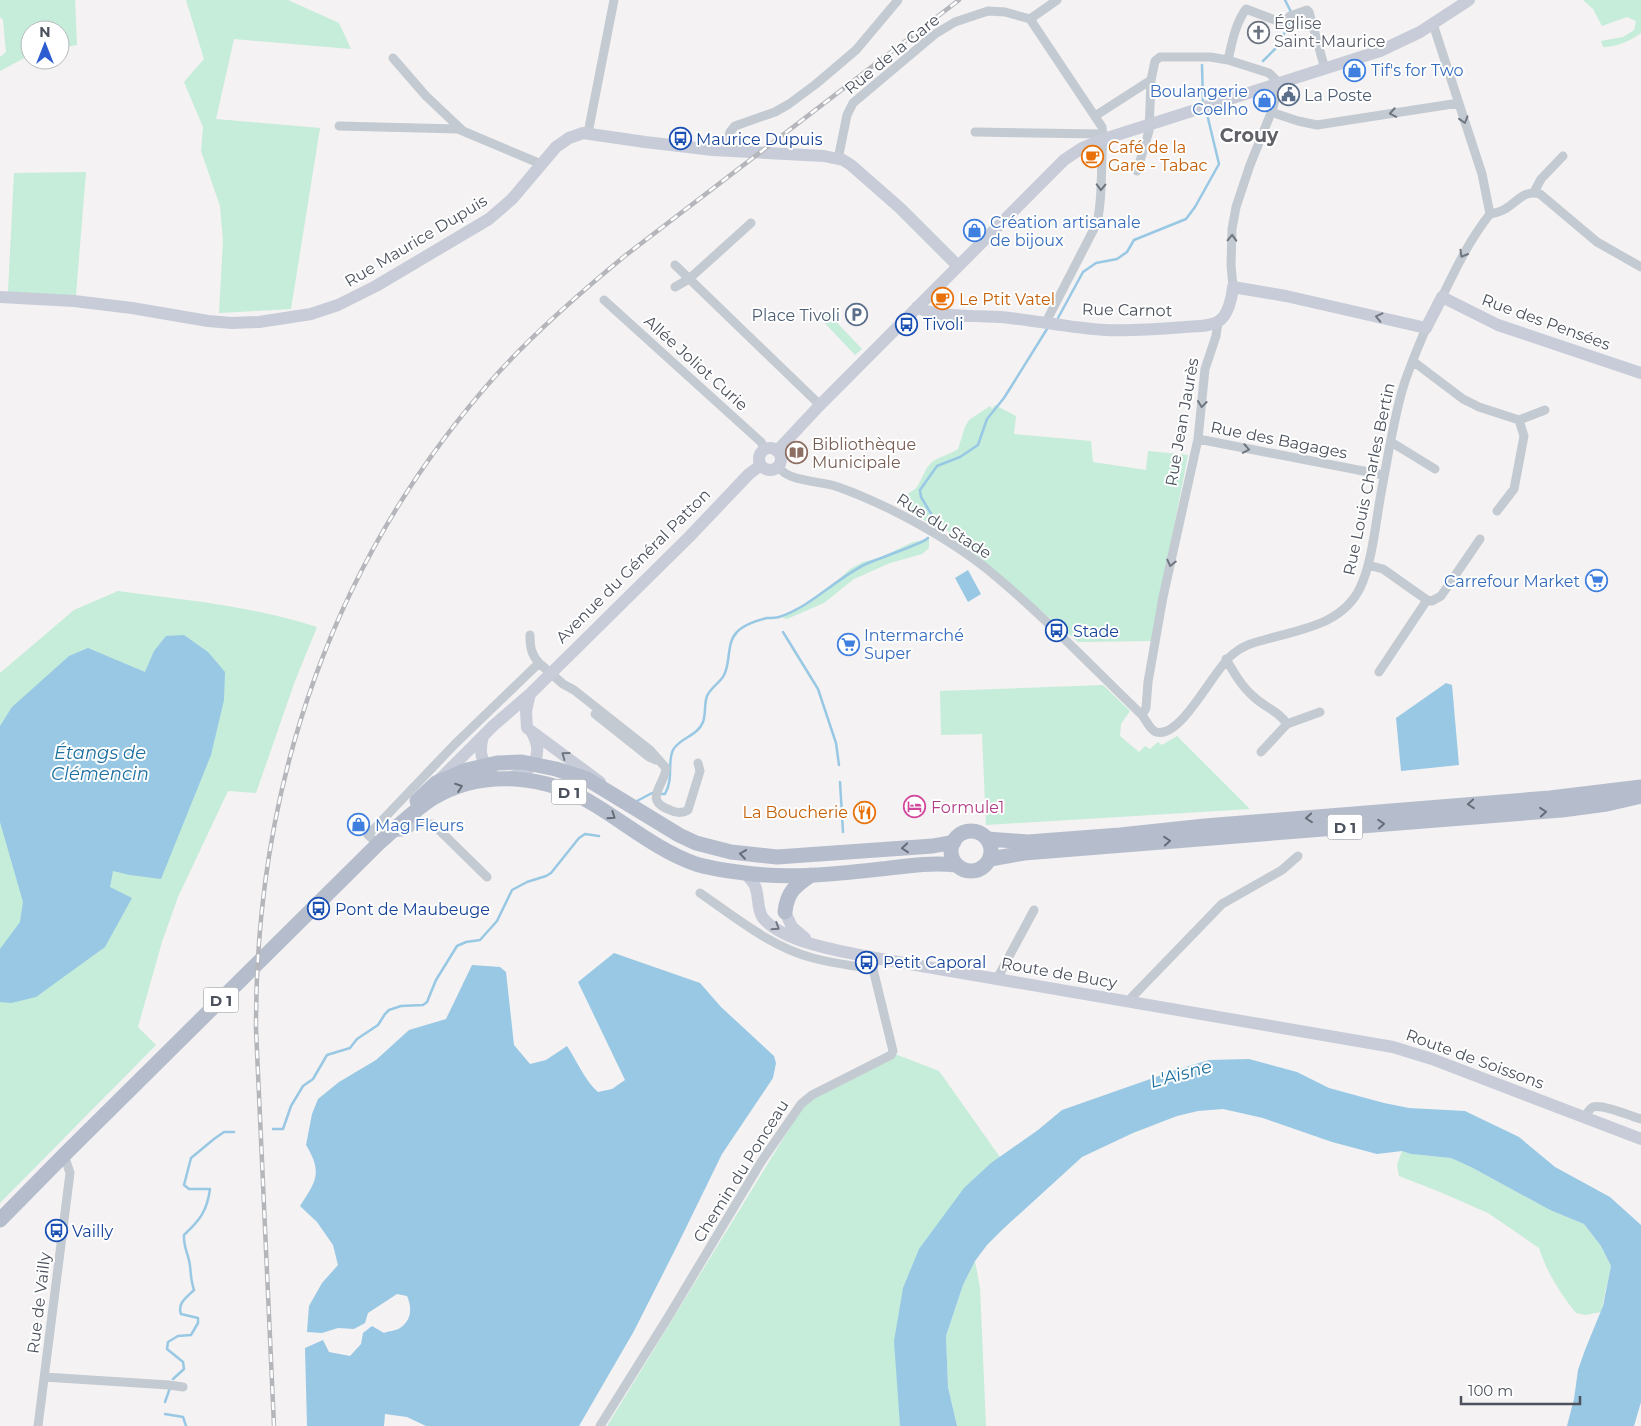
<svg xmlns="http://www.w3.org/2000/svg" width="1641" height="1426" font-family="Montserrat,sans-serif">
<rect width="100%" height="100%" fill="#f4f2f2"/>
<!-- green -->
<path fill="#c6ecda" d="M0,0h75l2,45 -17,3v-18h-30v25l-30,16v-14l6,-5 -3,-32 -3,-3z
M186,0h102l51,23 12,26 -117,-10 -18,80 104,9 -29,181 -72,4 4,-72 -3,-35 -19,-55 2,-24 -19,-45 20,-23z
M1583,0h58v33c-11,8 -24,14 -38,14l-2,-6 22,-4 11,-7 2,-9 -9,-4 -25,9 -9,-17z
M86,172l-10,123h-33l-35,-3 6,-119z
M825,310l37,39 -7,6 -37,-39z
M995,405l21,11 -2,18 77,7 2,21 53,8 2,-19 40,4 -36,186 -74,1 -125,-105 -20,-24 1,5 -5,4 -4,-1 -21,-19c0,-9 7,-9 12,-14 5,-6 8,-17 14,-24 7,-7 19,-9 28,-15l7,-22 4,-7 21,-14 2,3z
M929,539v9l-7,6 -32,9 -36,16 -30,24 -37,16 -4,-1v-3l23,-10 19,-13 25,-23 13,-7 16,-4 34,-16z
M118,591c67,9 135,15 199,36l-22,54 -39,112 -28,-2 -50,106 -16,45 -24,85 18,18 -156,158v-530l74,-63z
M1103,685l27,26 -9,13 -1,12 19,16 6,-6 5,3 8,-7 4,3 15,-9 73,73 -264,16 -4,-91 -41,1 -1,-44z
M895,1054l44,17 68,96 -43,51 -35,208h-322l198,-323z
M1402,1151l9,3 40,4 20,9 79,43 34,14 17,22 10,20 -10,46 -15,3 -10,-2c-16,-20 -29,-40 -37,-65l-51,-35 -48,-21 -41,-16 -2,-11z
M975,1261l5,27 6,138h-29l-9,-39 -2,-51 17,-51z"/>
<!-- water -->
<path fill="#98c8e4" d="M968,570l13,24 -13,8 -13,-24z
M184,635l24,17 17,20 -1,28 -13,55 -50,124 -31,-4 -17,-4 -3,16 22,11 -27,49 -69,50 -25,6 -11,-1v-53l20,-27 3,-20 -23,-80v-96l12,-19 57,-51 19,-8 57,24 9,-21 12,-15z
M1446,683l6,2 7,80 -58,6 -5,-53z
M614,953l86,30 21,24 53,49 2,7 -3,15 -51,76 -44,90 -44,87 -55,95h-153l-19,-9 -22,-3 -1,12h-77l-2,-78 18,-8 6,12 21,4 11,-12 2,-11 9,-7 12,7c4,-2 12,-2 16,-5 12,-8 12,-21 7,-32l-10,-2 -29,19 -3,10 -11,6 -16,-1 -16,5 -15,-1 2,-26 13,-23 16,-18 -5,-20 -16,-23 -17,-16c16,-25 23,-33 6,-61l6,-31 6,-15 21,-17 37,-22 33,-30 37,-11 26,-54 28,2 6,5 8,73 16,19 16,-4 21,-14c10,15 18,35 31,46l14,-3 13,-9 -47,-98z
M1249,1059l48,13 32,16 55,15 25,5 56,3 54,26 36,30 55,30 31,28v177l-7,24h-67l7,-27 4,-29 7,-20 18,-44 8,-40 -10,-20 -17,-22 -34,-14 -79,-43 -20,-9 -40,-4 -9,-3 -25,3 -45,-12 -69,-24 -40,-9 -25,2 -21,5 -44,17 -51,24 -79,72 -16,16 -12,16 -12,24 -17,51 2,51 9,39h-57l-6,-85 9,-53 16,-39 45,-61 27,-25 47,-33 24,-20 114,-40 33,-10z"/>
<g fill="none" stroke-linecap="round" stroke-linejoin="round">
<!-- stream -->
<path stroke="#98c8e4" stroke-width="2.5" d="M1285,0l6,12
M1263,61l15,-15 13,-26
M1202,65l1,37
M1058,318l25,-46 13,-9 21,-4 10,-7 7,-12 52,-21 9,-12 24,-43 -12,-50
M935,527l1,-5 -15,-25 -1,-7 17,-24 23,-9 18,-12 9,-26 17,-21 43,-69
M783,632l35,57 18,54 3,22
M840,782l3,50
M662,794h3c9,-16 2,-32 8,-44 6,-12 25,-14 30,-28 3,-8 1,-18 4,-26 4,-9 13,-13 17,-21 7,-13 2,-32 13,-43 6,-7 21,-12 30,-14 4,0 8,0 12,-1 33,-11 56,-38 87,-53 10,-5 59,-21 62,-26
M637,801l15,-8
M273,1129h10l8,-23 12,-20 10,-7 14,-24 23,-7 7,-9 21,-14 7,-11 4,-4 12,-4 22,-1 4,-3 9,-22 21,-34 9,-4 14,-2 17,-19 15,-31 15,-8 19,-6 5,-3 28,-35 6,-4 14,2
M173,1379l11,-10 -1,-7 -16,-13 1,-7 10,-6 13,-1 7,-12v-5l-17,-4c-4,-11 6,-17 13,-24 -3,-9 -3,-15 -4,-24 -1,-11 -7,-19 -6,-31 16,-15 23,-24 26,-46h-21l-5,-4 7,-27 23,-19 10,-7h10
M165,1402l5,-14
M165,1414l18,3 3,9"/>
<!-- street -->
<path stroke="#c4cad1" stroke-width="9" d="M1030,19l72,108c2,12 0,19 0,30 -1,23 0,45 -5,66l-51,99
M1433,24l49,150 8,40c-20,25 -34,54 -48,83
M393,58l33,38 36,34
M1228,60c4,-17 7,-36 18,-51l34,13h4l6,-6 17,-6 2,2 16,57
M1271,112l27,9 19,4 142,-22
M1095,116l56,-36 4,-19 5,-4h50l18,3 41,13 8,8 1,4 -5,23 -23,57 -14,42 -4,22 -1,36 2,22
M339,126l119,3 83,35
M975,132l128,2
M588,133l26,-133
M725,150l5,-18 5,-6 40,-14 14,-8 27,-20 40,-34 42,-50
M838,159l9,-44 6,-12 82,-69 20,-12 33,-11 17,1 25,7 27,-19
M1137,171l12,-40 2,-51
M1534,192l7,-13 22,-23
M1490,214c5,-1 11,-2 15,-5 12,-7 20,-20 35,-15l57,48 44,25
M675,265l145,140
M675,287l14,-8 62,-56
M604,300l157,142 4,8
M1414,362l49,37 16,8 40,13
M1198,439l186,36
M1391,442l44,27
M778,467c13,16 41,13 60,20 18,6 35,14 52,22 34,17 68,37 97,60 55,45 104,97 155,146 4,5 8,15 14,17 25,8 58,-64 77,-78 9,-8 19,-11 31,-14 36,-11 78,-15 96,-52 13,-27 16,-70 22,-100 6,-32 11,-65 20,-97 6,-21 16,-43 24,-63
M1497,511l17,-22 10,-53 -5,-16 26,-10
M1368,565l15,4 44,31 5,1 9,-5 39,-57
M530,635c0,12 1,19 9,28
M1226,659c8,14 16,28 28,38 10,10 25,14 33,27
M1379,672l48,-72
M595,714l54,43 7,3
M1142,715l4,-7 2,-26 15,-85 35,-158 7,-70 11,-33 2,-14
M1261,752l26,-28 33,-12
M393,833l9,-1 15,-8h16l54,53
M378,844l-10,-9 87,-91 84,-81 24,21 11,6 76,60 16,18c-1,17 -24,32 4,42 6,3 12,4 18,0l12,-39 -2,-8
M700,893c35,24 71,54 113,65 19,5 40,8 60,11
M997,979l37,-69
M1131,1002l1,-5 90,-93 60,-34 16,-14
M1585,1117c2,-4 4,-8 8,-10 9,-3 38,9 48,12
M44,1377l125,8 14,2
M38,1426l32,-253 -6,-18
M600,1426l67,-107 94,-157 40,-58 11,-9 79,-40 2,-4 -20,-82 2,-11"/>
<!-- secondary -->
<path stroke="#c7ccd8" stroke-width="12" d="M0,297l74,4 58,7 76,13 24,2 27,-1 52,-8 27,-9 38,-19 113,-67 23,-20 44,-52 13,-9 14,-5 62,9 68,8 111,6 19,4 8,5 49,43 58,58
M917,307c15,10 64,9 83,10 35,3 70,11 105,13 27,1 54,-1 80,-3 10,-1 25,0 34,-6 9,-6 13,-23 14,-34l53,9 140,32 16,-31 56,28 143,48
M759 459a11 11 0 1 1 22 0a11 11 0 1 1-22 0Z
M777,451l43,-46 244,-245 18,-12 22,-9 276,-88 40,-19 49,-32
M530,694l-4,17 1,17 73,54
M483,736c-4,14 -3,26 9,36
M510,777c24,-5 35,-23 21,-46
M438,781l56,-56 36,-31 159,-157 60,-63 12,-9
M745,873c4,5 10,10 11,16 3,9 1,21 7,29 21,25 81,34 112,40l518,89 39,12 209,80
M785,912l7,15 13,11"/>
<!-- primary -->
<path stroke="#b5bdcd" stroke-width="15" d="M417,801l19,-18 31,-13 30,-7 25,-1 34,7 31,10 92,56 17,8 35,9 46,5 156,-11 21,-4
M951 851a20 20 0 1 1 40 0a20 20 0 1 1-40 0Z
M987,839l41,3 92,-7 85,-9 345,-28 91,-11
M990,859l34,-6 538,-43 45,-6 34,-8
M785,912c2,-20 10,-26 26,-37
M0,1220l64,-65 314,-311c18,-16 35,-33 55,-46 50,-30 114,-23 162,7 33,20 64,46 101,59 16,5 33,7 49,9 45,6 90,1 136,-4 25,-3 50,-7 75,-4"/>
<defs>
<path id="rail" d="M274,1426l-18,-397c-1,-245 77,-472 242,-656 39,-43 83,-81 128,-118l333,-255"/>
</defs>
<!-- rail casing -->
<use href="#rail" stroke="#b4b6bb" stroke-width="4.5"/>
<!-- rail -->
<use href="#rail" stroke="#fff" stroke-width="2.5" stroke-dasharray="8" stroke-linecap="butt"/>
</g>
<!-- one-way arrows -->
<defs><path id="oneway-chevron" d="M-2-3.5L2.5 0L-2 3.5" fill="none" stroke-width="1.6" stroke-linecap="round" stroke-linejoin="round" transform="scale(1.25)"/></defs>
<g stroke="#6f7680">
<use href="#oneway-chevron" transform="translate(1393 113) rotate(170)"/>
<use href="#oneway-chevron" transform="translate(1464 120) rotate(73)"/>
<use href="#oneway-chevron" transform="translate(1101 187) rotate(91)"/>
<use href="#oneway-chevron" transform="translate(1232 238) rotate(-88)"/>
<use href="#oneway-chevron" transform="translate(1463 254) rotate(120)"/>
<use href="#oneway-chevron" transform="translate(1202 404) rotate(97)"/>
<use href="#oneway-chevron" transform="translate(1246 449) rotate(11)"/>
<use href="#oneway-chevron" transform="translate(1171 563) rotate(103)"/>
</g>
<g stroke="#707782">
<use href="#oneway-chevron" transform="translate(1379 317) rotate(-167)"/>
<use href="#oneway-chevron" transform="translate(565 755) rotate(-144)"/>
<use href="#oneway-chevron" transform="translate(776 927) rotate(33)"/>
</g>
<g stroke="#666d79">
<use href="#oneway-chevron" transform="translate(459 787) rotate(-20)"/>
<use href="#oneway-chevron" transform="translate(1471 804) rotate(175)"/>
<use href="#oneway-chevron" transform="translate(1543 812) rotate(-5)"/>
<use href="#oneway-chevron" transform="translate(612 816) rotate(34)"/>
<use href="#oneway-chevron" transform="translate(1309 818) rotate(175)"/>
<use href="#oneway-chevron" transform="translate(1381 824) rotate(-4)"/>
<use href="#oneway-chevron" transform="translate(1167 841) rotate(-5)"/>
<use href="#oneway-chevron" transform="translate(905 848) rotate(175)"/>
<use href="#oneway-chevron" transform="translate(743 854) rotate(-172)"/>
</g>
<!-- icons -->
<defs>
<symbol id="church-ring" viewBox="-11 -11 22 22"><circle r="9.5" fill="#fff" stroke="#6b7280" stroke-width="1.5"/><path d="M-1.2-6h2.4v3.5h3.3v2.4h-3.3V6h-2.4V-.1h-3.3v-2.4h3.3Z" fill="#6b7280"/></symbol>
<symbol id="shop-ring" viewBox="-11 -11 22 22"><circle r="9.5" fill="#fff" stroke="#3f7fe0" stroke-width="1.5"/><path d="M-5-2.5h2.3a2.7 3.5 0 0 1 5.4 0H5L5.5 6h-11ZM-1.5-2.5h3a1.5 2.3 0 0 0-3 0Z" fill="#3f7fe0"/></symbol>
<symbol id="civic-ring" viewBox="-11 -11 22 22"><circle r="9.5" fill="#fff" stroke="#5c6f8a" stroke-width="1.5"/><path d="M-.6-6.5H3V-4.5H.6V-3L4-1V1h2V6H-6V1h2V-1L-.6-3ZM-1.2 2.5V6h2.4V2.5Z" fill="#5c6f8a"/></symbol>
<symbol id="bus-ring" viewBox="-11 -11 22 22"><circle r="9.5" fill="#fff" stroke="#1a4fb4" stroke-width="1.5"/><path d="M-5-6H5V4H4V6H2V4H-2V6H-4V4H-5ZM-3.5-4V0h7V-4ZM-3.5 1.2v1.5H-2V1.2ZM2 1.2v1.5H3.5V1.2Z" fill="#1a4fb4"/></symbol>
<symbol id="cafe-ring" viewBox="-11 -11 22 22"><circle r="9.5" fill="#fff" stroke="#e8710a" stroke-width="1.5"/><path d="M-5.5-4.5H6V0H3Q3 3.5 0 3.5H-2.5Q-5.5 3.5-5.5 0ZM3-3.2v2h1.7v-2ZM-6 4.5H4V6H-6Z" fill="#e8710a"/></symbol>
<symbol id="parking-ring" viewBox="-11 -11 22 22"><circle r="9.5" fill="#fff" stroke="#5c6f8a" stroke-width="1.5"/><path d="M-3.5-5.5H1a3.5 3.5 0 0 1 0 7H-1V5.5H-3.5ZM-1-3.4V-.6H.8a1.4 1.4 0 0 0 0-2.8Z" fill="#5c6f8a"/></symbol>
<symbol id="library-ring" viewBox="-11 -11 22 22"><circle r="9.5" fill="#fff" stroke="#8d6e63" stroke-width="1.5"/><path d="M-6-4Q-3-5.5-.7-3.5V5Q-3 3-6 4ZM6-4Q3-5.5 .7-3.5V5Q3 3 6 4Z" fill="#8d6e63"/></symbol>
<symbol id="supermarket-ring" viewBox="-11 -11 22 22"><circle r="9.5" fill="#fff" stroke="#3f7fe0" stroke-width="1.5"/><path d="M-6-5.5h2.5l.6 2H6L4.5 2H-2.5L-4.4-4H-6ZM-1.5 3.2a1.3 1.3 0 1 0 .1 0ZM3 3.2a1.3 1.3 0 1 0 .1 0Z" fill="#3f7fe0"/></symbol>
<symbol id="hotel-ring" viewBox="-11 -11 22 22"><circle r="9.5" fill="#fff" stroke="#d1479c" stroke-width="1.5"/><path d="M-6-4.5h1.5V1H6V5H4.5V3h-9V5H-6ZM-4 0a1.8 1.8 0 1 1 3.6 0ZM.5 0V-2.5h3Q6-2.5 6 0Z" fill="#d1479c"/></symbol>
<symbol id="restaurant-ring" viewBox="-11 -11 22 22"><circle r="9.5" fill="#fff" stroke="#e8710a" stroke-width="1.5"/><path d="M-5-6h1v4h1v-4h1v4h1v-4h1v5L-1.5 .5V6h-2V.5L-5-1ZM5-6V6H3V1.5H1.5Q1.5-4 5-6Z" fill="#e8710a"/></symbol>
</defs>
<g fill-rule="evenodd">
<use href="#church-ring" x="1246" y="20" width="25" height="25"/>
<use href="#shop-ring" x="1342" y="58" width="25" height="25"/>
<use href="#civic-ring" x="1276" y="82" width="25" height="25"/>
<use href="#shop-ring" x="1252" y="88" width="25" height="25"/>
<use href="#bus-ring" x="668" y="126" width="25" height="25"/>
<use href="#cafe-ring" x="1080" y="144" width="25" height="25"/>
<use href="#shop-ring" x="962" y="218" width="25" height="25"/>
<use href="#cafe-ring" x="930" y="286" width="25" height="25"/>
<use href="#parking-ring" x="844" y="302" width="25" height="25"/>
<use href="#bus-ring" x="894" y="312" width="25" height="25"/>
<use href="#library-ring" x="784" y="440" width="25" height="25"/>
<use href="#supermarket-ring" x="1584" y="568" width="25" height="25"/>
<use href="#bus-ring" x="1044" y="618" width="25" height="25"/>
<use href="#supermarket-ring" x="836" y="632" width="25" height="25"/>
<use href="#hotel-ring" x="902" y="794" width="25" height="25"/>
<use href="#restaurant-ring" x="852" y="800" width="25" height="25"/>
<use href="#shop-ring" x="346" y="812" width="25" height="25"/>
<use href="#bus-ring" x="306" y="896" width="25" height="25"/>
<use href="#bus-ring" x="854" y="950" width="25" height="25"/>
<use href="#bus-ring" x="44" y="1218" width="25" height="25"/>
</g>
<g text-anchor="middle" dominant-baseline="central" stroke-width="4" stroke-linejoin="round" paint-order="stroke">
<!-- shield labels -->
<g fill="#fff" stroke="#81868e" stroke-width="1">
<rect x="551.5" y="779.5" width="35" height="25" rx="4"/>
<rect x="1327.5" y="814.5" width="35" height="25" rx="4"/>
<rect x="203.5" y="987.5" width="35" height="25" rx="4"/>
</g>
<g font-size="15" font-weight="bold" fill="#4b525d">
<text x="569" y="792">D 1</text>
<text x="1345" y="827">D 1</text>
<text x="221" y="1000">D 1</text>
</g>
<!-- worship labels -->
<g font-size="16" fill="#5b616d" stroke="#fff" text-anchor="start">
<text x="1274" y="23">Église<tspan x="1274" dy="18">Saint-Maurice</tspan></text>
</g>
<!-- street labels -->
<g font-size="16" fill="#4b525d" stroke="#fff">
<text transform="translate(892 54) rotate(-39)">Rue de la Gare</text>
<text transform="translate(416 241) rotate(-31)">Rue Maurice Dupuis</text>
<text transform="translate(1127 310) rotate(1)">Rue Carnot</text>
<text transform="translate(1546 322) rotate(20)">Rue des Pensées</text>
<text transform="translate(696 363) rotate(42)">Allée Joliot Curie</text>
<text transform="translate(1182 422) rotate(-80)">Rue Jean Jaurès</text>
<text transform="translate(1279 440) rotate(11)">Rue des Bagages</text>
<text transform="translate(1369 479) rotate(-78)">Rue Louis Charles Bertin</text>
<text transform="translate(944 526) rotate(32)">Rue du Stade</text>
<text transform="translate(633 566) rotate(-45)">Avenue du Général Patton</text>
<text transform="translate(1059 973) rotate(10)">Route de Bucy</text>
<text transform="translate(1475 1059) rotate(20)">Route de Soissons</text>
<text transform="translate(741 1171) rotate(-58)">Chemin du Ponceau</text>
<text transform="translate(39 1303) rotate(-83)">Rue de Vailly</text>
</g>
<!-- shop labels -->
<g font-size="16" fill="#366cbe" stroke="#fff" text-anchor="start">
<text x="1371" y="70">Tif's for Two</text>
<text x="1248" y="91" text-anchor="end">Boulangerie<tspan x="1248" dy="18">Coelho</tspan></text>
<text x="990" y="222">Création artisanale<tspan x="990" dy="18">de bijoux</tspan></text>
<text x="1580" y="581" text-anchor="end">Carrefour Market</text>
<text x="864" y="635">Intermarché<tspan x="864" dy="18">Super</tspan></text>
<text x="375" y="825">Mag Fleurs</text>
</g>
<!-- service labels -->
<g font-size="16" fill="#4e5e75" stroke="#fff" text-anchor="start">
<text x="1304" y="95">La Poste</text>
<text x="840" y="315" text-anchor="end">Place Tivoli</text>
</g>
<!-- transit labels -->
<g font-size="16" fill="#164399" stroke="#fff" text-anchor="start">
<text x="696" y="139">Maurice Dupuis</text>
<text x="923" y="324">Tivoli</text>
<text x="1073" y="631">Stade</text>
<text x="335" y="909">Pont de Maubeuge</text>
<text x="883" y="962">Petit Caporal</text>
<text x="72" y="1231">Vailly</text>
</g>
<!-- food labels -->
<g font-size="16" fill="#c56008" stroke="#fff" text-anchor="start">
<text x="1108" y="147">Café de la<tspan x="1108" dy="18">Gare - Tabac</tspan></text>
<text x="959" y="299">Le Ptit Vatel</text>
<text x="848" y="812" text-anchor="end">La Boucherie</text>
</g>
<!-- education labels -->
<g font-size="16" fill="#785e54" stroke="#fff" text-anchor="start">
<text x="812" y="444">Bibliothèque<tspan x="812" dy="18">Municipale</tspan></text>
</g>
<!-- hotel labels -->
<g font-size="16" fill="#b23c85" stroke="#fff" text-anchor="start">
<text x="931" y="807">Formule1</text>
</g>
<!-- water labels -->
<g font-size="18" font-style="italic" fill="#1c6f9f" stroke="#fff">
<text x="100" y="753">Étangs de<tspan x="100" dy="21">Clémencin</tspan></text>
<text transform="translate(1181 1074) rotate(-15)">L'Aisne</text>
</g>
<!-- quarter labels -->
<g font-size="19" font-weight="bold" fill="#5f6166" stroke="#fff">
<text x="1249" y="135">Crouy</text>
</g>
</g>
<!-- north arrow -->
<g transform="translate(45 45)"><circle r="24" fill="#ffffff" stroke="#b7babe"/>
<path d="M0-4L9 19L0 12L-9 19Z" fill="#2d5bd2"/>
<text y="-8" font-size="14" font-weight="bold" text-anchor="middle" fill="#4b525d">N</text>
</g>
<!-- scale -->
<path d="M1461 1396v8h119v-8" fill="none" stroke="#4b525d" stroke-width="2.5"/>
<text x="1468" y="1396" font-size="15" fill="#4b525d" stroke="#ffffff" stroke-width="4" paint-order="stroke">100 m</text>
</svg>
